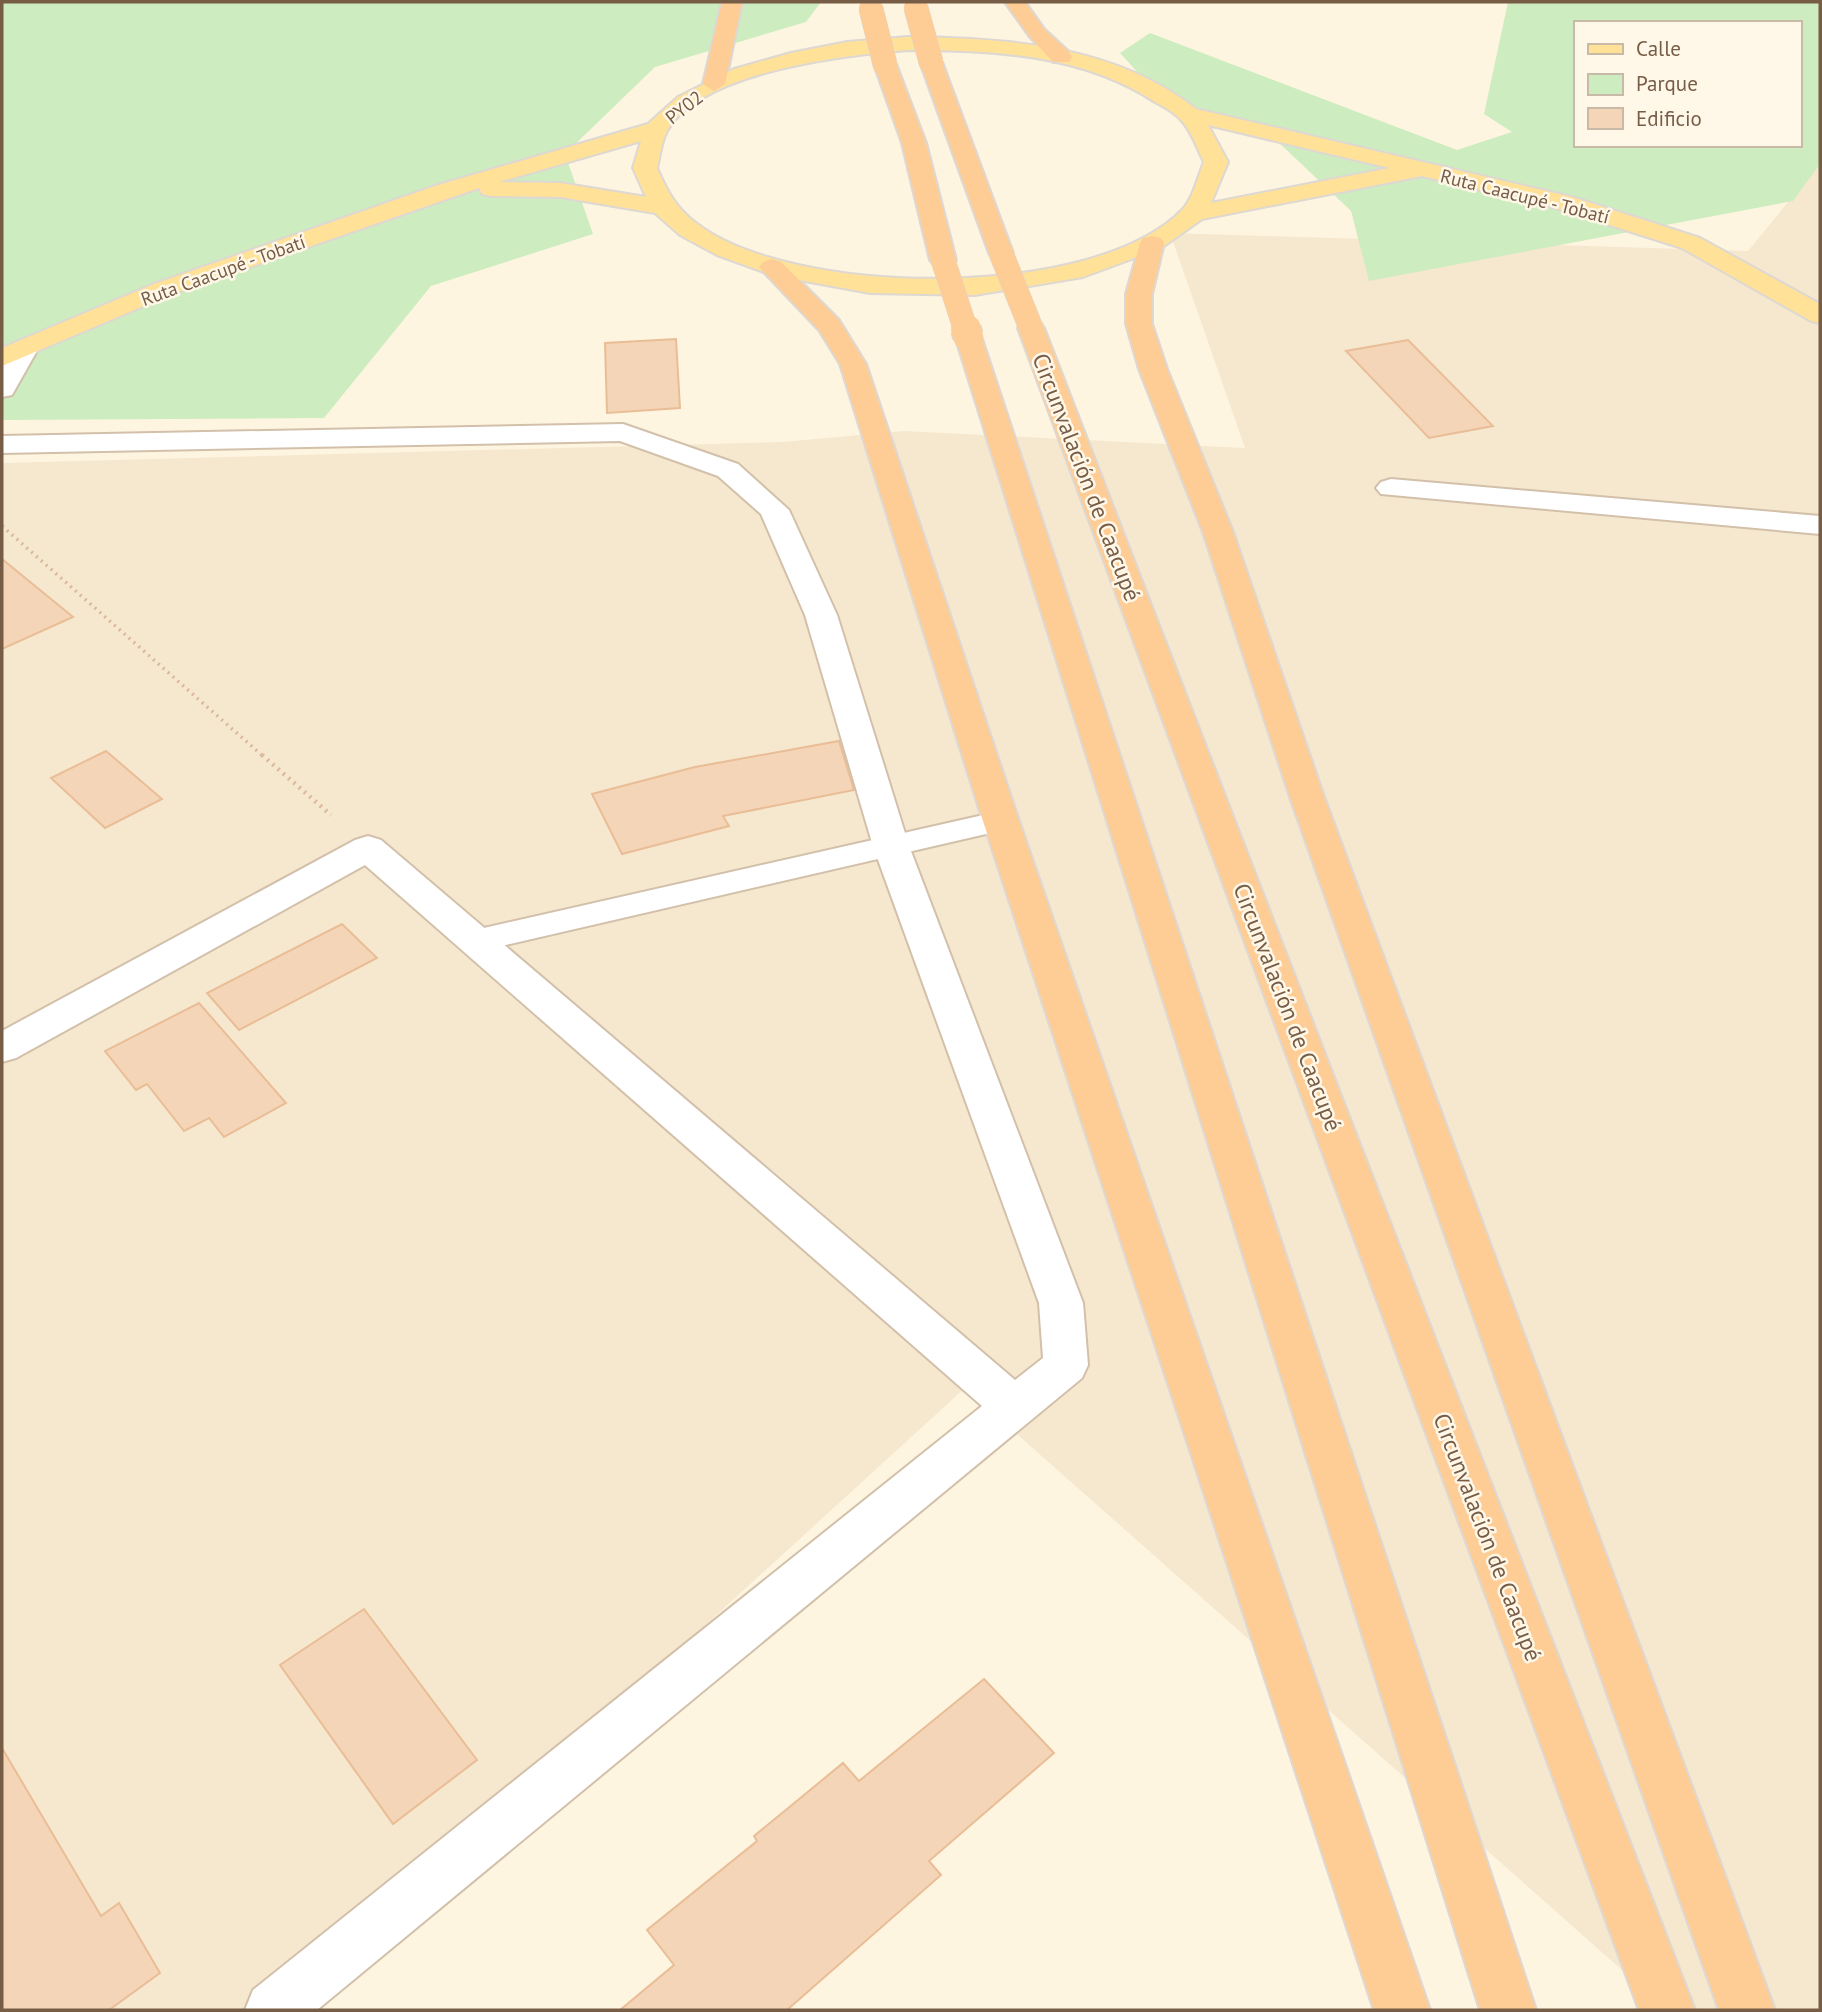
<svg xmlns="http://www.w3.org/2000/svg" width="1822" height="2012" font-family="'PT Sans',sans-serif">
<rect width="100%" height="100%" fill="#fef5e1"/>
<!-- residential -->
<path fill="#f6e8cf" d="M1820,163v1847h-153l-702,-622 -681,622h-282v-1547l780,-21 122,-11 341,17 -75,-215 578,18z"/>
<!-- green -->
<path fill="#cdecbf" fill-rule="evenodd" d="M2,2h819l-15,20 -151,45 -90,87 28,80 -162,52 -107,132 -322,2z
M1508,2h312v162l-27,37 -424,80 -18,-70 -76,-72 -122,-50 -33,-36 30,-20 307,117 55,-18 -28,-18zM1575,23h224v122h-224z"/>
<!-- building -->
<path fill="#f5d5b7" stroke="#e9bd96" stroke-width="2" d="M676,339l4,69 -73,5 -2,-70z
M1408,340l85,86 -64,12 -83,-87z
M2,559l71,58 -71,32z
M839,741l15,49 -131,26 6,10 -107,28 -30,-60 103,-27z
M106,751l56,48 -57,29 -54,-50z
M342,924l35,34 -138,72 -32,-37z
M199,1003l87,100 -62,34 -15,-19 -25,13 -37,-47 -11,6 -31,-39z
M364,1609l113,151 -84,64 -113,-159z
M984,1679l70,74 -125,108 12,14 -154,135h-167l54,-45 -27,-35 110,-89 -3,-5 89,-73 16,18z
M2,1748l99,168 18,-13 41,70 -51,37h-107z"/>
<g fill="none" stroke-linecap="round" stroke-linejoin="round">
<defs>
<path id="service" d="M1001,811l11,3 4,7 -4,7 -537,124 -11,-3 -5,-8 5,-8 11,-3z"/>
<path id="minor" d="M25,341l9,2 4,6 -26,46 -10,2v-31l14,-23z
M623,424l115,40 51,46 48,105 72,231 174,457 5,62 -6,13 -765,632h-72l8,-20 729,-584 -617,-541 -349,193 -14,4v-31l353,-191 13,-4 13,4 634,540 28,-22 -4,-55 -166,-457 -68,-231 -44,-101 -43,-38 -98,-35 -618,12v-17z
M1391,479l429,37v18l-439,-40 -5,-6 5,-6z"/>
<path id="primary" d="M908,37c98,1 207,8 288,72l376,88 128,41 120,66v19l-9,-2 -129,-73 -126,-40 -134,-32 -220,43 -41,29 -78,29 -108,18 -105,-2 -98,-18 -55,-20 -37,-20 -25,-22 -95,-16 -70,-1 -8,-2 -3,-6 -307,106 -170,72v-18l152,-64 284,-99 210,-61 30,-27 56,-28 57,-16 56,-11zM908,50c85,0 174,4 247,52 9,5 19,10 26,18 11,11 16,29 23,42 -6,14 -11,37 -22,48 -88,91 -389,88 -486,13 -20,-15 -29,-32 -39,-55 3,-12 4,-26 10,-37 33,-60 180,-76 241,-81zM1208,125l182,43 -179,35 17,-41zM641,141l-8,27 13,29 -86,-14 -61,-1z"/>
<path id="trunk" d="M722,2h20l-17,82 -11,7 -11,-7z
M1005,2h20l19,27 25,23 3,5 -3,5h-16l-23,-25z
M931,56l11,6 71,191 -3,5h-18l-3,-5 -69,-191z
M885,58l11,6 30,79 30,117 -4,5h-18l-4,-5 -28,-117 -28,-79z
M1152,236l9,2 3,5 -12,51v30l15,45 66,163 90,262 452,1216h-56l-430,-1216 -86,-262 -64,-163 -13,-45v-30l14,-51 3,-5z
M772,259l9,3 58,58 27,44 153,457 411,1189h-56l-391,-1189 -143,-457 -21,-34 -60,-63 4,-5z
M1031,320l9,2 4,6 651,1682h-56l-621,-1682 4,-6z
M968,328l9,2 4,6 555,1674h-56l-525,-1674 4,-6z"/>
</defs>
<!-- service casing -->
<use href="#service" stroke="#d2c0aa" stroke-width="4"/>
<!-- minor casing -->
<use href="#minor" stroke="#d2c0aa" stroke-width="4"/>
<!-- primary casing -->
<use href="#primary" stroke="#ded8d3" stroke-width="4"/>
<!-- trunk casing -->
<use href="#trunk" stroke="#ded8d3" stroke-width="4"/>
<!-- path-far1 -->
<path stroke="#dab89a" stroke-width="3.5" stroke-dasharray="2 4.5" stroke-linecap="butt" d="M2,526l262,231"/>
<!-- path -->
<path stroke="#dab89a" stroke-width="4.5" stroke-dasharray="2 5" stroke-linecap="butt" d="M262,755l69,60"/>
<!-- service -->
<use href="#service" fill="#fff" fill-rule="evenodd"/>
<!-- minor -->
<use href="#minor" fill="#fff" fill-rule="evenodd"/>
<!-- primary -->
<use href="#primary" fill="#ffe197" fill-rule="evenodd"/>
<!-- trunk -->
<use href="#trunk" fill="#fecc95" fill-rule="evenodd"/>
<defs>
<path id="trunk-bridge-far1" d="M916,8l15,54
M871,9l14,55
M1001,253l30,75
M943,260l23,71"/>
<path id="trunk-bridge" d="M966,329l2,7"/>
</defs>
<!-- trunk-bridge-far1 casing -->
<use href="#trunk-bridge-far1" stroke="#ded8d3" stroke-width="25" stroke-linecap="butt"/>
<!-- trunk-bridge casing -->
<use href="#trunk-bridge" stroke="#ded8d3" stroke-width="32" stroke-linecap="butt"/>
<!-- trunk-bridge-far1 -->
<use href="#trunk-bridge-far1" stroke="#fecc95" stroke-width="24"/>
<!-- trunk-bridge -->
<use href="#trunk-bridge" stroke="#fecc95" stroke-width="30"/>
</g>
<g text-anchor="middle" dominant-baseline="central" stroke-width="5" stroke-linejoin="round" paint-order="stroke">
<!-- far-street labels -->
<g font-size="19" fill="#775c46" stroke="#fff8e9">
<text transform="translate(684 107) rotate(-38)">PY02</text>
<text transform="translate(1525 196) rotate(14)">Ruta Caacupé - Tobatí</text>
<text transform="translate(223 270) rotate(-20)">Ruta Caacupé - Tobatí</text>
</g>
<!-- street labels -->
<g font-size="23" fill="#775c46" stroke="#fff8e9">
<text transform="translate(1087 477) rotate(69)">Circunvalación de Caacupé</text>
<text transform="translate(1288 1007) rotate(69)">Circunvalación de Caacupé</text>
<text transform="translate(1488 1537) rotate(69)">Circunvalación de Caacupé</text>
</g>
</g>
<!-- border -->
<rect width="1822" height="2012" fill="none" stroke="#775c46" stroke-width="7"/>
<!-- legend -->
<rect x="1574" y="21" width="228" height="126" fill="#fff8e9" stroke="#c9baa8" stroke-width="2"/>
<rect x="1588" y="44" width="35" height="10" fill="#ffe197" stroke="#c9baa8" stroke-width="2"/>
<text x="1636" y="56" font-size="21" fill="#775c46">Calle</text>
<rect x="1588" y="74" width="35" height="21" fill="#cdecbf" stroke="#c9baa8" stroke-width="2"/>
<text x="1636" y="91" font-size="21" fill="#775c46">Parque</text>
<rect x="1588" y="108" width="35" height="21" fill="#f5d5b7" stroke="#c9baa8" stroke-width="2"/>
<text x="1636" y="126" font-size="21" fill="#775c46">Edificio</text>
</svg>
